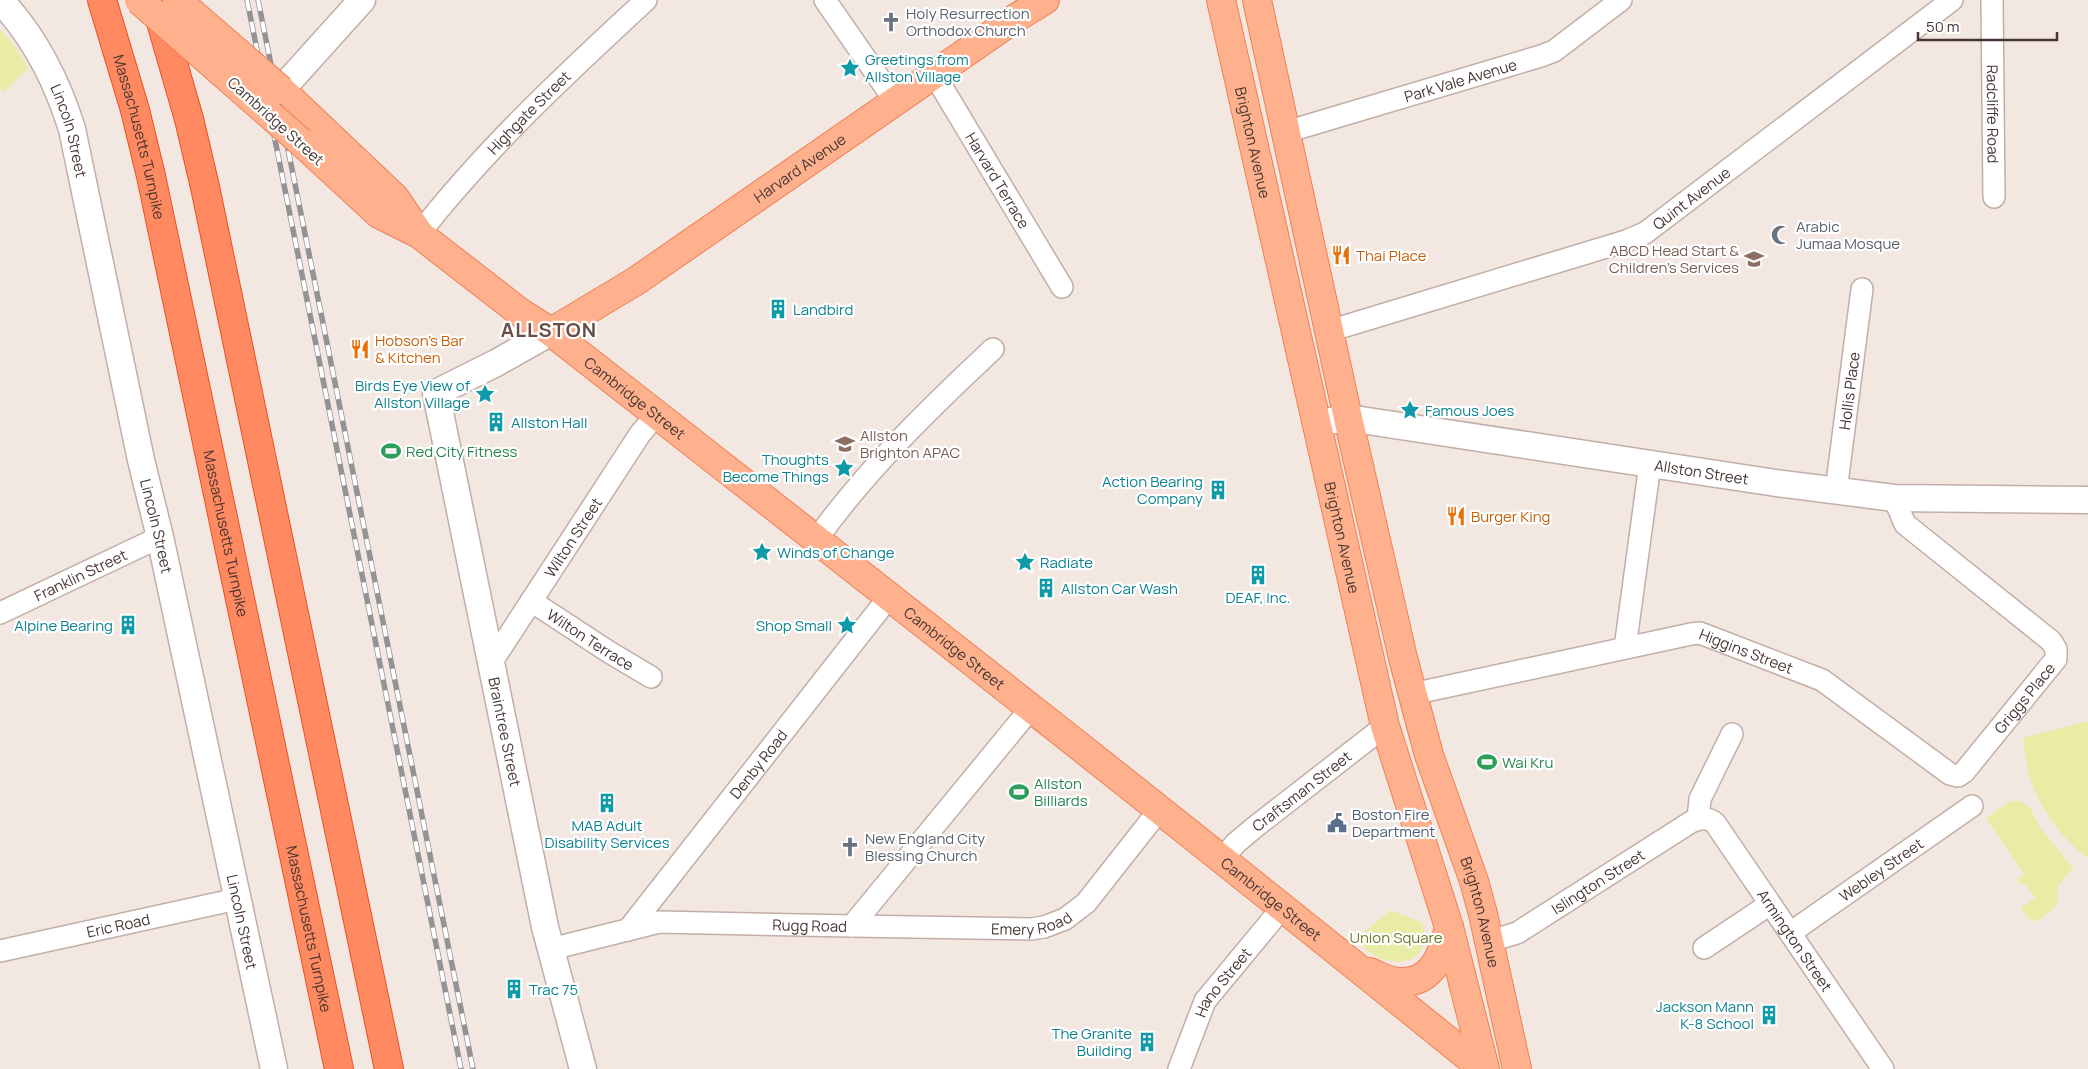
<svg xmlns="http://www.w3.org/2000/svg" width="2088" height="1069" font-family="Manrope,sans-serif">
<rect width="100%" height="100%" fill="#f3e7e2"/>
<!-- green -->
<path fill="#e9eca5" d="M0,29l17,20 11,19 -23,24 -5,-4z
M2088,721v137c-25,-18 -47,-48 -57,-78 -5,-13 -6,-28 -8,-42z
M2010,801h10l10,7 11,21 32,39 -16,19v16l-3,6 -18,12h-5l-10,-13 14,-10 -10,-15 -4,2 -4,-6 7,-5 -38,-56z
M1391,910l32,13c7,32 -14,46 -43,35 -10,-4 -18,-13 -25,-19z"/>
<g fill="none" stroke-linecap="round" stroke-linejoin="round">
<defs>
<g id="minor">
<path d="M825,0l70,101"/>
<path id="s1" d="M1992,0l2,197"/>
<path id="s2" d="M934,74l128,213"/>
<path id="s3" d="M1286,132l255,-76 13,-5 67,-51"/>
<path id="s4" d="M419,234c67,-86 148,-161 227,-234"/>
<path id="s5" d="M1329,331l297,-90 19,-8 307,-233"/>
<path id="s6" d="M1836,491l26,-202"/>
<path d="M816,540c51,-71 114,-132 177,-191"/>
<path id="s7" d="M531,601l78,51 42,25"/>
<path id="s8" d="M0,613l160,-76"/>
<path d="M1625,648l25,-184"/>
<path id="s9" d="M491,663l149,-229 17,-20"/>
<path id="s10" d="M1412,694l279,-60 9,-1 122,47 128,94 8,2 6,-4 92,-113v-10l-5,-8 -146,-117 -11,-26"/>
<path d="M1698,819l2,-20 32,-65"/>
<path id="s11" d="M1222,859l14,-16 19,-16 130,-101"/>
<path id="s12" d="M852,926l179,3 13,-2 21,-8 21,-16 74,-94"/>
<path id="s13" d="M628,930l261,-333"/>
<path id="s14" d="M1790,933l182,-127"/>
<path id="s15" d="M1490,941l27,-8 174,-111c9,-4 16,-5 24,1l168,246"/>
<path d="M1704,948l66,-44"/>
<path id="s16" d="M551,949l108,-27 193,4 179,-218"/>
<path id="s17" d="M0,951l237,-52"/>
<path id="s18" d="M1179,1069l26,-68 77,-93"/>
</g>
<g id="tertiary">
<path id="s19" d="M0,0c35,37 57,81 72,129l69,331 19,77 114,532"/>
<path d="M281,90l81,-90"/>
<path id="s20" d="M551,332l-55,31 -60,30 109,534 38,142"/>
<path id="s21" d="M1317,423l31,-5 428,65 118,15 194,2"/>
</g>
<g id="primary">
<path id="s22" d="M1221,0l164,726 64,201 36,142"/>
<path id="s23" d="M1257,0l91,418 55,240 26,97 45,126 9,33 34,155"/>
<path d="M281,90l114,108 23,34"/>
<path id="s24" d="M301,142l78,72 40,20 102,79 30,19c312,244 624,487 932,737"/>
<path id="s25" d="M551,332l85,-51 378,-262 31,-19"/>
<path d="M1370,972c7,3 14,7 22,9 39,7 50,-24 57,-54"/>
</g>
<g id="motorway">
<path id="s26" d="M102,0l33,110 16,66 188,893"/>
<path d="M157,8l32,111 16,68 184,882"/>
</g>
</defs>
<!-- minor casing -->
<use href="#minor" stroke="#c2aea6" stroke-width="24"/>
<!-- tertiary casing -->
<use href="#tertiary" stroke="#c2aea6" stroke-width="29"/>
<!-- primary casing -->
<use href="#primary" stroke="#ef8053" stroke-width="30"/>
<!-- motorway casing -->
<use href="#motorway" stroke="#ec4f22" stroke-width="30"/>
<!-- minor -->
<use href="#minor" stroke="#fff" stroke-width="21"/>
<!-- tertiary -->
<use href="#tertiary" stroke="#fff" stroke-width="26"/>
<!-- primary -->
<use href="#primary" stroke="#ffb18e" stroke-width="28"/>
<!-- motorway -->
<use href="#motorway" stroke="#ff8960" stroke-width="28"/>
<defs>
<path id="rail" d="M247,0l214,1069
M258,0l215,1069"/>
</defs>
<!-- rail casing -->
<use href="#rail" stroke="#939393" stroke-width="5.5"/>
<!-- rail -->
<use href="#rail" stroke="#fff" stroke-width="4" stroke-dasharray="11" stroke-linecap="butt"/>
<defs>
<path id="primary-bridge" d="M139,0l162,142
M177,0l104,90"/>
</defs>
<!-- primary-bridge casing -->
<use href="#primary-bridge" stroke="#ef8053" stroke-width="30" stroke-linecap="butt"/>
<!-- primary-bridge -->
<use href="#primary-bridge" stroke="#ffb18e" stroke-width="28"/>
</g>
<!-- icons -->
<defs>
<symbol id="church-bare" viewBox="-9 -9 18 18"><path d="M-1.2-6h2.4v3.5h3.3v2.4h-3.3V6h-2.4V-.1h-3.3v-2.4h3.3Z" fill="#6b7280" stroke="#fff" stroke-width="2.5" paint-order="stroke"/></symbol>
<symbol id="sight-bare" viewBox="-9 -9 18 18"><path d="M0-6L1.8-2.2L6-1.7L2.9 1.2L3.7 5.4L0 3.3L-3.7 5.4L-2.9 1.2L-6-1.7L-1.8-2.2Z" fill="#0f9aa8" stroke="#fff" stroke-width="2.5" paint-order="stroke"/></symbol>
<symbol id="mosque-bare" viewBox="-9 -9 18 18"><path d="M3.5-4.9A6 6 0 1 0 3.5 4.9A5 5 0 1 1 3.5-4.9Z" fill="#6b7280" stroke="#fff" stroke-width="2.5" paint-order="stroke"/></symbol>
<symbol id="restaurant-bare" viewBox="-9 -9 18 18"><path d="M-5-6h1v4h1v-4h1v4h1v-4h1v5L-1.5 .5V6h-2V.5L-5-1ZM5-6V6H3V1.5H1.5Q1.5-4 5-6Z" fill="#e8710a" stroke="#fff" stroke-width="2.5" paint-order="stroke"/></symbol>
<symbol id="school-bare" viewBox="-9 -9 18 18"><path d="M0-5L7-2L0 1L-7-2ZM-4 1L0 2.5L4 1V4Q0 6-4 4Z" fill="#8d6e63" stroke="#fff" stroke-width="2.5" paint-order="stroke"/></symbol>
<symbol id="building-bare" viewBox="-9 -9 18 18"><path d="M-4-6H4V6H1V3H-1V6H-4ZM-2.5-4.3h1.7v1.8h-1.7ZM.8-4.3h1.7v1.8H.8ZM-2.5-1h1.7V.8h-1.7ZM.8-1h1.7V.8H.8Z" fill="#0f9aa8" stroke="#fff" stroke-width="2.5" paint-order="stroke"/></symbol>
<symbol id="stadium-bare" viewBox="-9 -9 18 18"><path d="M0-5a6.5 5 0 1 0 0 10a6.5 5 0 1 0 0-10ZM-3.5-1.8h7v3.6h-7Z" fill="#2e9e5b" stroke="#fff" stroke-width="2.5" paint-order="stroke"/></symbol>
<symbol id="civic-bare" viewBox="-9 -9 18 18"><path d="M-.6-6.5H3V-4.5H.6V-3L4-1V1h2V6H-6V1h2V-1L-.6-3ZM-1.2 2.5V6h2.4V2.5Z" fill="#5c6f8a" stroke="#fff" stroke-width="2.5" paint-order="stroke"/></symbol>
</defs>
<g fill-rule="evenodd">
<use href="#church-bare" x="877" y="8" width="28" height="28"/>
<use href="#sight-bare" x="836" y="54" width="28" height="28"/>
<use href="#mosque-bare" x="1767" y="221" width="28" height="28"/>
<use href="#restaurant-bare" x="1327" y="241" width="28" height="28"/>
<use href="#school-bare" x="1740" y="245" width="28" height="28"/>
<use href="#building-bare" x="764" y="295" width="28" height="28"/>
<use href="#restaurant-bare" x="346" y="335" width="28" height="28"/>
<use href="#sight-bare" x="471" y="380" width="28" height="28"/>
<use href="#sight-bare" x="1396" y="396" width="28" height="28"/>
<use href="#building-bare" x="482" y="408" width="28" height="28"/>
<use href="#school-bare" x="831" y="430" width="28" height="28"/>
<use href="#stadium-bare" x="377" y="437" width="28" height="28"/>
<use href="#sight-bare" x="830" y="454" width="28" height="28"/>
<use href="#building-bare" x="1204" y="476" width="28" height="28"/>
<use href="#restaurant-bare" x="1442" y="502" width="28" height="28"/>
<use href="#sight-bare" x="748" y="538" width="28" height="28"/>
<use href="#sight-bare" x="1011" y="548" width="28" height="28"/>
<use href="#building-bare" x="1244" y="561" width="28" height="28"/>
<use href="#building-bare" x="1032" y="574" width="28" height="28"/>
<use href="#building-bare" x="114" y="611" width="28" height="28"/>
<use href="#sight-bare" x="833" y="611" width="28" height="28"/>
<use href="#stadium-bare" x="1473" y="748" width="28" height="28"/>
<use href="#stadium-bare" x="1005" y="778" width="28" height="28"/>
<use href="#building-bare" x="593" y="789" width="28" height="28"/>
<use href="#civic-bare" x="1323" y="809" width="28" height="28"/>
<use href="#church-bare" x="836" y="833" width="28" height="28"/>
<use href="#building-bare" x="500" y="975" width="28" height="28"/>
<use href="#building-bare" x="1755" y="1001" width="28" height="28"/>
<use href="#building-bare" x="1133" y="1028" width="28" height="28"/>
</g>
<g text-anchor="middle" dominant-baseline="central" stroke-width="4.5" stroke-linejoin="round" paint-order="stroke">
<!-- worship labels -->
<g font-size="15" fill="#5b616d" stroke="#fff" text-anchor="start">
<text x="906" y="13">Holy Resurrection<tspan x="906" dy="17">Orthodox Church</tspan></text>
<text x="1796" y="226">Arabic<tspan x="1796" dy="17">Jumaa Mosque</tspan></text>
<text x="865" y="838">New England City<tspan x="865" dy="17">Blessing Church</tspan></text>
</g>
<!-- culture labels -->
<g font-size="15" fill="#0d838f" stroke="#fff" text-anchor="start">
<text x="865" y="59">Greetings from<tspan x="865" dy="17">Allston Village</tspan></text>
<text x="793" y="309">Landbird</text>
<text x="470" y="385" text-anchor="end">Birds Eye View of<tspan x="470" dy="17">Allston Village</tspan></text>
<text x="1425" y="410">Famous Joes</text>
<text x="511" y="422">Allston Hall</text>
<text x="829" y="459" text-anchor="end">Thoughts<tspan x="829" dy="17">Become Things</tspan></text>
<text x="1203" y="481" text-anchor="end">Action Bearing<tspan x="1203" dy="17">Company</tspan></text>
<text x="777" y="552">Winds of Change</text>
<text x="1040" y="562">Radiate</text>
<text x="1061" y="588">Allston Car Wash</text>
<text x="1258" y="597" text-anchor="middle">DEAF, Inc.</text>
<text x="113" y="625" text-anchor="end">Alpine Bearing</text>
<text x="832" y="625" text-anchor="end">Shop Small</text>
<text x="607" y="825" text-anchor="middle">MAB Adult<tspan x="607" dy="17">Disability Services</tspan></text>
<text x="529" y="989">Trac 75</text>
<text x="1754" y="1006" text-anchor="end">Jackson Mann<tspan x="1754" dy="17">K-8 School</tspan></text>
<text x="1132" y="1033" text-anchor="end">The Granite<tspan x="1132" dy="17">Building</tspan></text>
</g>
<!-- street labels -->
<g font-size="15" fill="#453632" stroke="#fff">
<text stroke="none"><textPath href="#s3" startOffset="182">Park Vale Avenue</textPath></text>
<text stroke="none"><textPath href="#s4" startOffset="164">Highgate Street</textPath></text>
<text stroke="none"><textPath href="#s1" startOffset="114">Radcliffe Road</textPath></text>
<text transform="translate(276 121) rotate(42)">Cambridge Street</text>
<text stroke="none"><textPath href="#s19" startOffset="150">Lincoln Street</textPath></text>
<text stroke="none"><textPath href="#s26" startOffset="142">Massachusetts Turnpike</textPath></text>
<text stroke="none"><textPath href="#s22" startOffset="146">Brighton Avenue</textPath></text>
<text stroke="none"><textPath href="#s25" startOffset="298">Harvard Avenue</textPath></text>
<text stroke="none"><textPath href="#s2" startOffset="124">Harvard Terrace</textPath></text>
<text stroke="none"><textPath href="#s5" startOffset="389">Quint Avenue</textPath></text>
<text stroke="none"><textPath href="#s6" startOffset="101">Hollis Place</textPath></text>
<text stroke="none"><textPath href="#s24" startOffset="422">Cambridge Street</textPath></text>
<text stroke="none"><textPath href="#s21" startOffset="389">Allston Street</textPath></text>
<text stroke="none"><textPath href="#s19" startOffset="555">Lincoln Street</textPath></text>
<text stroke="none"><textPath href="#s26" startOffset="548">Massachusetts Turnpike</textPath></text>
<text stroke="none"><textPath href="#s22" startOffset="551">Brighton Avenue</textPath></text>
<text stroke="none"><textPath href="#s9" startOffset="150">Wilton Street</textPath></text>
<text stroke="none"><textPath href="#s8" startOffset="89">Franklin Street</textPath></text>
<text stroke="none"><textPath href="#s7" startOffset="71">Wilton Terrace</textPath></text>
<text stroke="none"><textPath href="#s24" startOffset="828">Cambridge Street</textPath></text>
<text stroke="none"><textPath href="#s10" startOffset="344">Higgins Street</textPath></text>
<text stroke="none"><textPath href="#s10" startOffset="695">Griggs Place</textPath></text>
<text stroke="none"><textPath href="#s20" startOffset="476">Braintree Street</textPath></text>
<text stroke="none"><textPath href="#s13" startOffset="211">Denby Road</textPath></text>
<text stroke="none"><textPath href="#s11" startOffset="105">Craftsman Street</textPath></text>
<text stroke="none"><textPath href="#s14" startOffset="111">Webley Street</textPath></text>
<text stroke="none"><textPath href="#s15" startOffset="124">Islington Street</textPath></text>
<text stroke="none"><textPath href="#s24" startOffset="1232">Cambridge Street</textPath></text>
<text stroke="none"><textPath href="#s23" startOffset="940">Brighton Avenue</textPath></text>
<text stroke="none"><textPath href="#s12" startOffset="180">Emery Road</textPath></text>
<text stroke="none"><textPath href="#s19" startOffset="960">Lincoln Street</textPath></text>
<text stroke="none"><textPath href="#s16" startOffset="262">Rugg Road</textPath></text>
<text stroke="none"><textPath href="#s17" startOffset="121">Eric Road</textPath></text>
<text stroke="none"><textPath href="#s26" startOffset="952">Massachusetts Turnpike</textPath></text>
<text stroke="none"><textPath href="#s15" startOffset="402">Armington Street</textPath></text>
<text stroke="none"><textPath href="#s18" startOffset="98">Hano Street</textPath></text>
</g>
<!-- education labels -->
<g font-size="15" fill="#785e54" stroke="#fff" text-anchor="end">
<text x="1739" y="250">ABCD Head Start &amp;<tspan x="1739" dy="17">Children's Services</tspan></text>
<text x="860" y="435" text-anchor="start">Allston<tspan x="860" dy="17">Brighton APAC</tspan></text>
</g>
<!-- food labels -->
<g font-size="15" fill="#c56008" stroke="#fff" text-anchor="start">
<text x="1356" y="255">Thai Place</text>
<text x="375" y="340">Hobson's Bar<tspan x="375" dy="17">&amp; Kitchen</tspan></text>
<text x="1471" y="516">Burger King</text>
</g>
<!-- leisure labels -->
<g font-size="15" fill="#27864d" stroke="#fff" text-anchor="start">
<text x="406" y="451">Red City Fitness</text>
<text x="1502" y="762">Wai Kru</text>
<text x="1034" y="783">Allston<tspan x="1034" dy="17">Billiards</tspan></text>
</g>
<!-- service labels -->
<g font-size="15" fill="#4e5e75" stroke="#fff" text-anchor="start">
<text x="1352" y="814">Boston Fire<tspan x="1352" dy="17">Department</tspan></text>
</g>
<!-- park labels -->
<g font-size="15" fill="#687b20" stroke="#fff">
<text x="1396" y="937">Union Square</text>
</g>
<!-- district labels -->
<g font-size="20" font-weight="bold" letter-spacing="1" fill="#684e48" stroke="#fff">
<text x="549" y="329">ALLSTON</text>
</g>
</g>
<!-- scale -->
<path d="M1918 32v8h139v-8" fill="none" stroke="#453632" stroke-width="2.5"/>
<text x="1926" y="32" font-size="15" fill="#453632" stroke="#ffffff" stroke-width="4" paint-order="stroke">50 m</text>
</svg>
